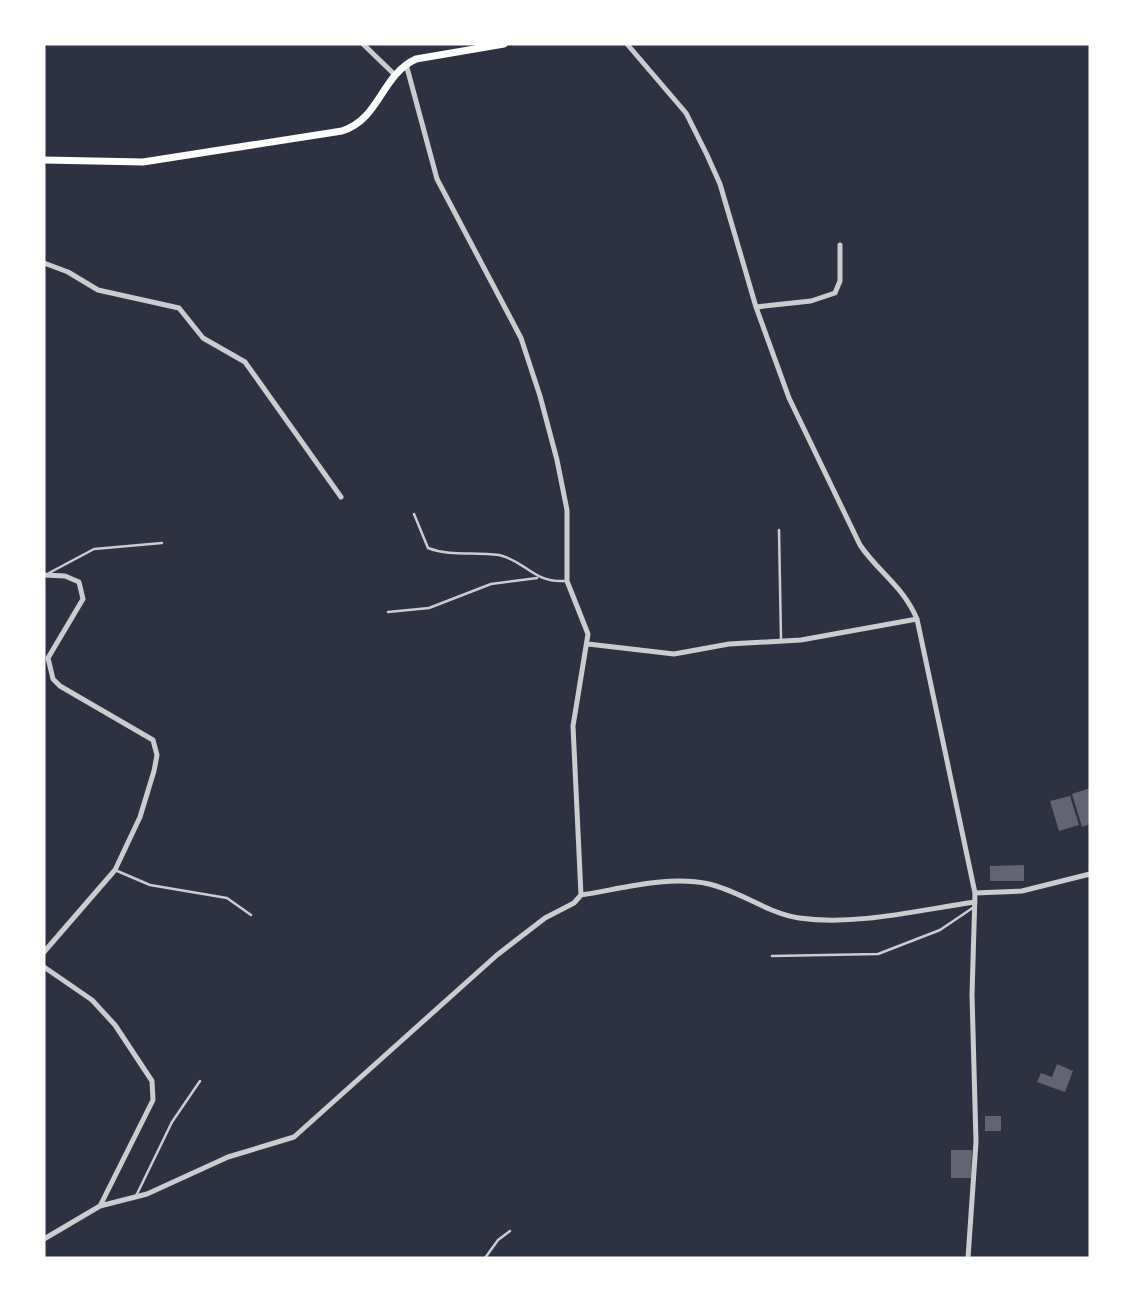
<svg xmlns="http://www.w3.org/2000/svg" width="1134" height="1302" font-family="'DM Sans',sans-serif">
<rect width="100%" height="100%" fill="#2d3142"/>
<!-- building -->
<path fill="#626471" d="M1090,788v36l-8,3 -10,-33z
M1070,796l9,29 -20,6 -9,-30z
M1024,865v16h-34v-15z
M1057,1064l16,7 -8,21 -28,-10 4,-9 11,4z
M985,1116h16v15h-16z
M951,1150h21l-1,28h-20z"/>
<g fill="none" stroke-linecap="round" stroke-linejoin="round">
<!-- service -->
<path stroke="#caccd0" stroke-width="2.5" d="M414,514l14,34c23,9 47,3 71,7 27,6 34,28 66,26
M779,530l2,109
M49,573l45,-24 68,-6
M388,612l41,-4 62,-24 46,-6
M115,870l35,15 77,13 24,17
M772,956l106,-2 62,-24 34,-23
M136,1196l36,-74 28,-41
M485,1258l13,-18 12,-9"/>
<!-- minor -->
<path stroke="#caccd0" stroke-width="5" d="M363,44l32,31
M627,44l59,69 21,42 13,29 36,123 33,91 71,147c19,28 43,41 57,74l58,274 -3,102 4,147 -8,116
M44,263l24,9 30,18 81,18 24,30 42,24 96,135
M756,307l55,-6 24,-8 5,-12v-36
M44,575l21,1 14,6 4,17 -35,59 5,21 7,7 93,54 4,15 -3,16 -14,46 -25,53 -71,82
M588,644l86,10 55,-10 72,-4 116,-21
M975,893l47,-2 68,-17
M581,895c40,-6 87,-20 128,-11 31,7 58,29 90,34 57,8 120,-8 176,-16
M44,967l48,33 23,25 37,56 1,19 -53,106
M44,1239l56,-33 47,-12 81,-37 66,-20 203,-182 48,-37 29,-15 7,-8 -8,-169 15,-92 -21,-53v-71l-10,-50 -17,-64 -19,-58 -84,-159 -31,-115"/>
<!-- secondary -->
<path stroke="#fff" stroke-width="7" d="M44,160l99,2 199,-31c38,-12 39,-56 74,-72l88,-15"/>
</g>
<!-- border -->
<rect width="1134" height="1302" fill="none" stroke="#ffffff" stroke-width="91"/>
</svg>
